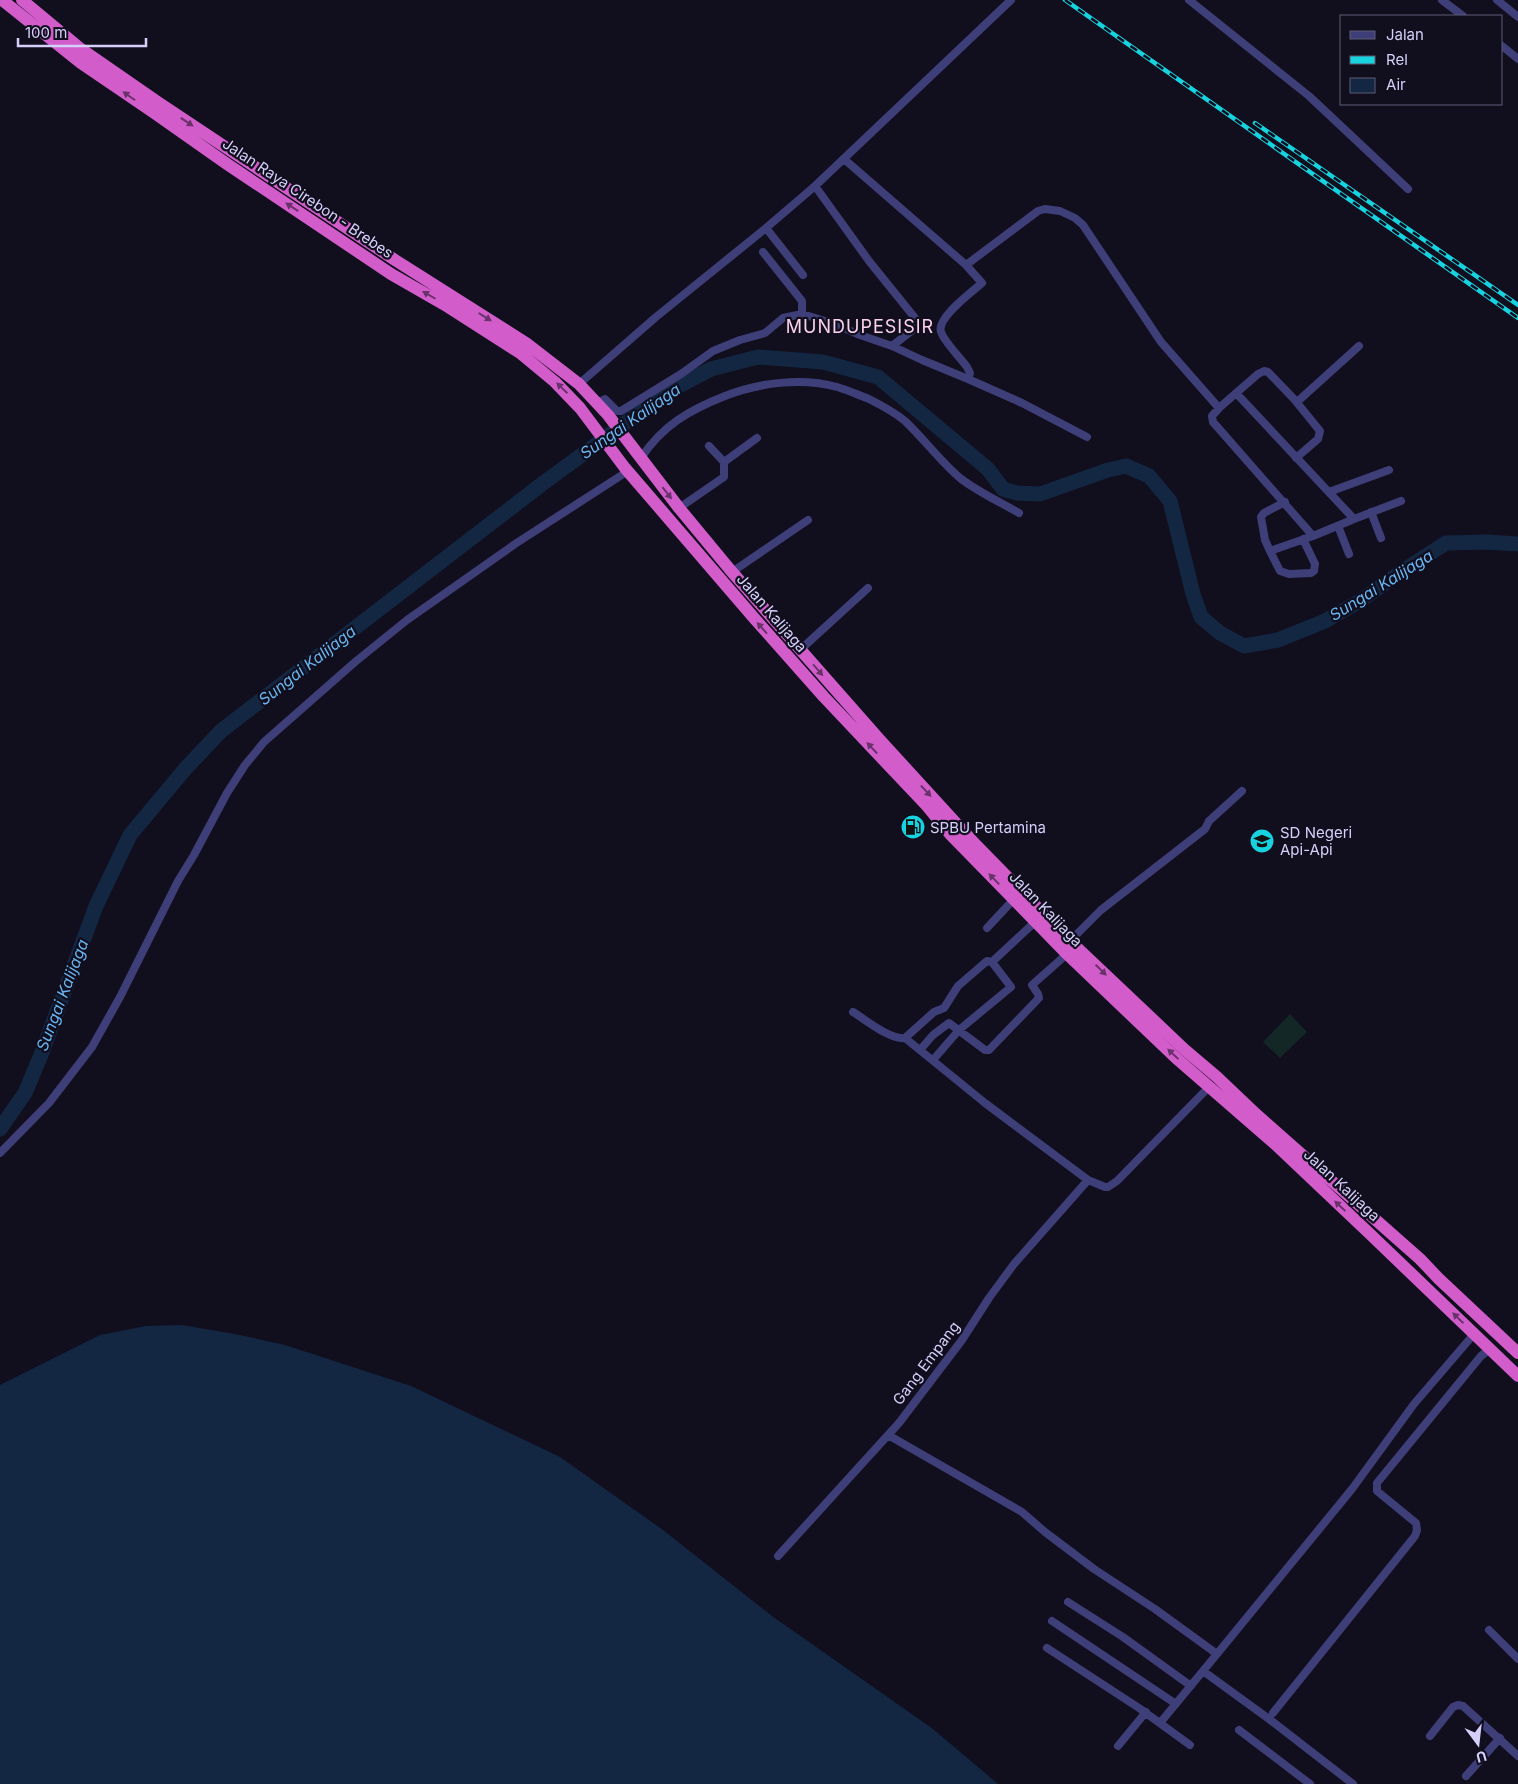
<svg xmlns="http://www.w3.org/2000/svg" width="1518" height="1784" font-family="Inter,sans-serif">
<rect width="100%" height="100%" fill="#110e1e"/>
<!-- green -->
<path fill="#122726" d="M1290,1014l17,18 -27,26 -17,-16z"/>
<!-- water -->
<path fill="#132743" d="M182,1325l53,9 50,11 126,41 149,71 103,73 109,86 161,113 65,55h-998v-399l100,-50 46,-9z"/>
<g fill="none" stroke-linecap="round" stroke-linejoin="round">
<!-- river -->
<path stroke="#132743" stroke-width="15" d="M0,1129l25,-36 16,-38 55,-149 34,-71 56,-67 35,-37 321,-247 127,-93 42,-22 47,-12 65,5 55,15 110,92 15,20 14,4 23,1 68,-24 18,-4 23,10 21,25 23,93 8,23 19,16 24,13 34,-6 47,-19 35,-20 41,-29 45,-29 41,-1 31,2"/>
<!-- minor -->
<path stroke="#3e3e78" stroke-width="8" d="M1189,0l120,96 99,93
M1442,0l21,16
M1497,0l21,17
M1502,46l16,13
M815,186l54,75 50,62v2l-27,21
M766,228l37,47
M763,252l39,49v13
M966,265l72,-54 7,-2 15,2 15,7 8,7 78,117 58,66
M968,379l54,24 65,34
M579,384l77,-67 110,-89 49,-42 196,-186
M1236,393l118,126 -41,17
M1297,402l62,-56
M597,403l8,-4 12,12h4l60,-37 32,-23 27,-11 25,-7 18,-15 19,-4 33,10 25,11 32,11 30,14 46,19 2,-6 -3,-6c-7,-10 -22,-24 -26,-35 -5,-14 31,-40 41,-49l-16,-18 -122,-106
M641,458c21,-32 48,-48 84,-62 33,-13 77,-19 112,-9 11,3 21,8 32,12 12,6 25,13 36,22 19,18 35,40 55,57 18,14 40,24 59,35
M724,462l33,-24
M1329,492l60,-22
M1285,502l-21,11 -3,4 4,23 5,11 43,-15 -100,-114 -1,-6 7,-8 39,-34 6,-3 4,1 26,27 26,32 -2,8 -22,19
M679,508l45,-31v-15l-15,-16
M1371,512l10,26
M1354,519l47,-18
M1338,526l11,28
M1270,551l10,20 9,3 22,-1 3,-2 1,-7 -12,-25
M732,572l76,-52
M800,650l68,-62
M987,928l27,-29
M1070,941l31,-31 104,-81 4,-8 33,-30
M853,1012c13,8 37,28 52,26l80,65 103,77 17,7h3l9,-6 92,-94
M905,1038l29,-26 10,-4 14,-22 29,-25 5,1 44,-41
M920,1050l13,-15 16,-12 36,27h4l50,-52 -1,-4 -6,-9 35,-31
M933,1060l26,-30 52,-43 -19,-25
M0,1153l49,-50 43,-56 28,-50 58,-116 16,-26 33,-62 18,-28 19,-23 91,-80 52,-42 108,-76 113,-73
M888,1435l134,77 23,20 49,37 61,40 62,45 -57,69
M778,1556l121,-133 63,-83 27,-42 25,-34 74,-84
M1068,1602l55,35 68,49
M1052,1621l124,83
M1489,1630l29,29
M1047,1648l92,60 51,37
M1217,1654l135,-165 62,-85 60,-70
M1203,1671l66,48 84,65
M1273,1713l142,-177 2,-6 -1,-7 -39,-32v-8l104,-127 9,-7
M1239,1730l71,54
M1430,1736l23,-29 5,-2 5,1 55,50
M1118,1746l28,-34
M1466,1776l34,-38"/>
<!-- trunk -->
<path stroke="#d25dca" stroke-width="12" d="M2,0l79,63 72,49 74,52 164,110 54,31 75,48 35,29 25,26 45,60 129,150 70,79 103,109 23,28 117,120 109,104 99,86 95,90 148,142
M22,0l59,49 78,54 236,157 131,83 53,41 29,31 71,93 53,64 147,167 97,106 94,96 114,108 33,28 40,38 163,144 19,20 79,74"/>
<defs>
<path id="rail" d="M1065,0l453,318
M1255,123l263,182"/>
</defs>
<!-- rail casing -->
<use href="#rail" stroke="#17d2df" stroke-width="4.5"/>
<!-- rail -->
<use href="#rail" stroke="#110e1e" stroke-width="2.5" stroke-dasharray="8" stroke-linecap="butt"/>
</g>
<!-- one-way arrows -->
<defs><path id="oneway-solid" d="M-6-.8H1V-3.2L6.5 0L1 3.2V.8H-6Z" transform="scale(1.25)"/></defs>
<g fill="#68326b">
<use href="#oneway-solid" transform="translate(129 96) rotate(-145)"/>
<use href="#oneway-solid" transform="translate(187 122) rotate(34)"/>
<use href="#oneway-solid" transform="translate(292 207) rotate(-147)"/>
<use href="#oneway-solid" transform="translate(429 295) rotate(-150)"/>
<use href="#oneway-solid" transform="translate(485 317) rotate(32)"/>
<use href="#oneway-solid" transform="translate(562 388) rotate(-136)"/>
<use href="#oneway-solid" transform="translate(667 493) rotate(52)"/>
<use href="#oneway-solid" transform="translate(762 628) rotate(-132)"/>
<use href="#oneway-solid" transform="translate(818 670) rotate(49)"/>
<use href="#oneway-solid" transform="translate(872 748) rotate(-133)"/>
<use href="#oneway-solid" transform="translate(926 791) rotate(47)"/>
<use href="#oneway-solid" transform="translate(994 879) rotate(-134)"/>
<use href="#oneway-solid" transform="translate(1101 970) rotate(44)"/>
<use href="#oneway-solid" transform="translate(1173 1054) rotate(-137)"/>
<use href="#oneway-solid" transform="translate(1340 1206) rotate(-137)"/>
<use href="#oneway-solid" transform="translate(1458 1318) rotate(-136)"/>
</g>
<!-- icons -->
<defs>
<symbol id="fuel-disc" viewBox="-11 -11 22 22"><circle r="9.5" fill="#17d2df" stroke="#110e1e"/><path d="M-5.5-6h7V0h2V4h1.3V-2.5L3-4.5l.8-.8L6-3V5H2.5V1h-1V6h-7ZM-4.2-4.7v3.2H.2V-4.7Z" fill="#111"/></symbol>
<symbol id="school-disc" viewBox="-11 -11 22 22"><circle r="9.5" fill="#17d2df" stroke="#110e1e"/><path d="M0-5L7-2L0 1L-7-2ZM-4 1L0 2.5L4 1V4Q0 6-4 4Z" fill="#111"/></symbol>
</defs>
<g fill-rule="evenodd">
<use href="#fuel-disc" x="899" y="813" width="28" height="28"/>
<use href="#school-disc" x="1248" y="827" width="28" height="28"/>
</g>
<g text-anchor="middle" dominant-baseline="central" stroke-width="4.5" stroke-linejoin="round" paint-order="stroke">
<!-- street labels -->
<g font-size="15" fill="#d4d0fa" stroke="#110e1e">
<text transform="translate(308 198) rotate(34)">Jalan Raya Cirebon - Brebes</text>
<text transform="translate(772 613) rotate(49)">Jalan Kalijaga</text>
<text transform="translate(1046 909) rotate(46)">Jalan Kalijaga</text>
<text transform="translate(1342 1185) rotate(43)">Jalan Kalijaga</text>
<text transform="translate(926 1363) rotate(-53)">Gang Empang</text>
</g>
<!-- poi labels -->
<g font-size="15" fill="#d4d0fa" stroke="#110e1e" text-anchor="start">
<text x="930" y="827">SPBU Pertamina</text>
<text x="1280" y="832">SD Negeri<tspan x="1280" dy="17">Api-Api</tspan></text>
</g>
<!-- water labels -->
<g font-size="16" font-style="italic" fill="#69b5f0" stroke="#110e1e">
<text transform="translate(630 421) rotate(-35)">Sungai Kalijaga</text>
<text transform="translate(1381 585) rotate(-32)">Sungai Kalijaga</text>
<text transform="translate(307 665) rotate(-38)">Sungai Kalijaga</text>
<text transform="translate(62 995) rotate(-69)">Sungai Kalijaga</text>
</g>
<!-- quarter labels -->
<g font-size="18" letter-spacing="1" fill="#fad2ed" stroke="#110e1e">
<text x="860" y="326">MUNDUPESISIR</text>
</g>
</g>
<!-- legend -->
<rect x="1340" y="15" width="162" height="90" fill="#110e1e" stroke="#5f5c76"/>
<rect x="1350" y="31" width="25" height="8" fill="#3e3e78" stroke="#5f5c76"/>
<text x="1386" y="40" font-size="15" fill="#d4d0fa">Jalan</text>
<rect x="1350" y="56" width="25" height="8" fill="#17d2df" stroke="#5f5c76"/>
<text x="1386" y="65" font-size="15" fill="#d4d0fa">Rel</text>
<rect x="1350" y="78" width="25" height="15" fill="#132743" stroke="#5f5c76"/>
<text x="1386" y="90" font-size="15" fill="#d4d0fa">Air</text>
<!-- north arrow -->
<g transform="translate(1478 1744) rotate(165)" stroke="#110e1e" stroke-width="4" paint-order="stroke">
<path d="M0-4L9 19L0 12L-9 19Z" fill="#d4d0fa"/>
<text y="-8" font-size="14" font-weight="bold" text-anchor="middle" fill="#d4d0fa">U</text>
</g>
<!-- scale -->
<path d="M18 38v8h128v-8" fill="none" stroke="#d4d0fa" stroke-width="2.5"/>
<text x="25" y="38" font-size="15" fill="#d4d0fa" stroke="#110e1e" stroke-width="4" paint-order="stroke">100 m</text>
</svg>
